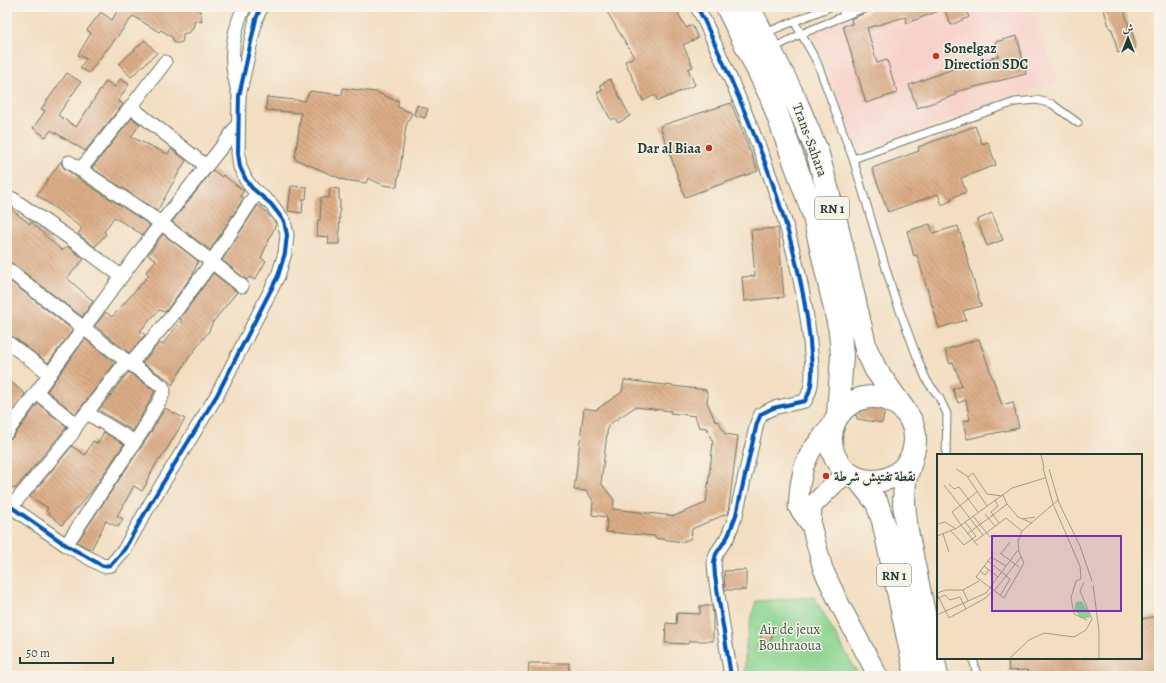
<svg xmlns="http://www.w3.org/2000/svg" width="1166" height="683" font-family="Alegreya,Amiri,serif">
<defs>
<pattern id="building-back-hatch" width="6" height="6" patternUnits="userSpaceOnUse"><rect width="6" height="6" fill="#dcad87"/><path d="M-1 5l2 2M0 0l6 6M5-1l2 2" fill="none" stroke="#b28e6f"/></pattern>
</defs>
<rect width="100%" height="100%" fill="#f7f3e8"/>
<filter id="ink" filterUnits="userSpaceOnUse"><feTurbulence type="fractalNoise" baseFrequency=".025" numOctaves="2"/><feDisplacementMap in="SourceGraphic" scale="8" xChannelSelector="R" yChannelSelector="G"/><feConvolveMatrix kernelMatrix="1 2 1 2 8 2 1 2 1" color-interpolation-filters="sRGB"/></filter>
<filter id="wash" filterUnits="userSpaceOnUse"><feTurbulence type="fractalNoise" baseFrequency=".012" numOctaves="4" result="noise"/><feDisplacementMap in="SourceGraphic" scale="16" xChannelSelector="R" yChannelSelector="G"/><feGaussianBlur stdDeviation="0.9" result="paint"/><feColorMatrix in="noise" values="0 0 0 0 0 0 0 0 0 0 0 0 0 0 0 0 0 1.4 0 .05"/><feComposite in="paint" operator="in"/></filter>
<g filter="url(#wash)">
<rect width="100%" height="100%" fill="#f3dec1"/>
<!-- built -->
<path fill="#f7d1c9" d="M881,7h151l26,74 -202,71 -43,-121z"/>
<!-- green -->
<path fill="#8bd490" stroke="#558862" d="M814,597l45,79h-114c-1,-27 3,-49 11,-75z"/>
<g id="blocks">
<!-- building -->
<path fill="url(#building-back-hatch)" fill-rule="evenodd" d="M118,7h74l8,4 2,11 -7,-2 -2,8 -3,4 -7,2v5l-1,3 -3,1h-5l-1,-5 -12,-8 -2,2 -26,-16 -26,34h-1l-17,23 -9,-5 6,-9 -8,-4 13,-22 -4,-3 14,-18 11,8 7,-12z
M612,7h63l11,21 6,-3 6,13 -15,7 10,22 -5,2 7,16 -37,16 -3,-6 -12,6 -18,-40 9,-4 -28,-47z
M871,7h93l5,10 -18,8 -7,-16 -37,14 -2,-6 -38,11 10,35 10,-3 10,33 -31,10 -23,-77 9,-2 -1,-5 17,-7z
M1103,7h20l6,19h2l5,22 -18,5 -6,-24h-2z
M1017,36l9,38 -71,18 1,3 -39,13 -8,-23 55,-20 35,-9 -4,-14z
M145,40l12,13 -26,24 -12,-13z
M67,73l14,9 -23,33 18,12 30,-46 9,6 5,-8 9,5 -11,17 5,3 -38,47 -34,-21 -5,7 -13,-9 12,-17 -4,-2z
M610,79l20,37 -12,7 -3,-5 -4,2 -14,-27 6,-3 -3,-5z
M343,88l33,4 18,8h4v7l14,6 -6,13 -7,51h-1l-1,10 -14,-2 -15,-7 -2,5 -22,-3 -49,-21 6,-46 -35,-3 1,-13 38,4 5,-10 32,4z
M731,103l27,68 -73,26 -25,-71z
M417,105l11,4 -3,9 -11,-3z
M132,118l8,6 -9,13 37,17 3,-5 15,11 -29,51 -65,-43z
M975,126l7,18 6,-2 8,23 -35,13 5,14 -15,6 1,2 -10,5 -4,-11 -50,18 -16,-44 47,-17 -1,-4z
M61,161l1,4 2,3 11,8 75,49 -7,10 -29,-18 -10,15 2,2 -11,13 -17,-13 4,-6 -45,-33z
M213,170l9,7 1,-2 21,16 -4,5 4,2 -34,52 -38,-28z
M291,186l16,1 -1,12h-3l-1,14 -14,-2z
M330,188l9,1v11h1l-1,44h-11l1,-7 -12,-1 1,-16h2l1,-23 8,1z
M258,205l9,8 9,11 -15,34 5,3 -11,19 -6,-3 -2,3 -25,-20z
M7,206l23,18 1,-2 31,29 5,-5 17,13 -17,19 26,23 -11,16 -70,-54 -5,-2z
M992,213l11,27 -16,6 -10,-26z
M930,224l3,9 25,-7 23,80 -18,5 3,9 -27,8 -22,-73 -3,1 -7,-25z
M778,228l6,69 -40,4 -2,-24 13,-1 -4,-46z
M163,234l35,27 -5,13 -27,37 -1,1 -6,-2 -19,21 5,4 -16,18 -34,-27 11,-14 6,5 37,-42 -3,-3 10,-12 -8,-5z
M213,273l24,19 -24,30 -4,9 -21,28 -16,26 -5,-6 -25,-16 17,-20 3,2 20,-25 -2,-1z
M7,279l66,51 -25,33 -36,-27 -5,-2z
M85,339l30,24 -39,51 -29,-23z
M979,339l23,66 11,-3 6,26 -52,11 -4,-18 7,-1 -4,-20 -8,3 -5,-14 9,-3 -9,-24 -3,2 -5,-14z
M129,372l26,19 -22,40 -34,-21z
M7,378l18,16 -18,25z
M624,380l82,10 2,6 -1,6 8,19 4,1 6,12 13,2 -10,77 -36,16 -1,9 -8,4 -28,-4v-2l-49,-4 1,-15 -15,-2 1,-14 -6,-10 -13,-1 10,-82 12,2 26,-18zM635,407l36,4 -1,2 25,3 4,11 8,1 6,15 -7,60 -32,13 -61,-7 1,-9 -13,-17 7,-58z
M852,397l32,6 2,3 -4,17 -25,-4v-3l-7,-2z
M38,404l29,23 -52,62 -8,-5v-44l6,-3z
M165,408l20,11 -25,41 -1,-1 -13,23 1,1 -5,8 -8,-5 -17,30 6,3 -5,8 -12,-6 -15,29 -14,-8 73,-108z
M104,432l20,12 -32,47 -30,34 -16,-14 2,-3 -18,-11 42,-51 13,9 8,-14 5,2z
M746,570v20h-21l-1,-19z
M700,606h12l1,10v25h-24l-1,3 -23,-1 1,-20 10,1 1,-11 23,1z
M1159,616v60h-66v-2l-33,2h-30l-3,-6 -18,1 -1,-13h133v-39z
M763,630l10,2 -3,12 -10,-3z
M529,663h40v13h-41z"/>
</g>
</g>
<g filter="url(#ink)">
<use href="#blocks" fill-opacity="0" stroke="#697565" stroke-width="1"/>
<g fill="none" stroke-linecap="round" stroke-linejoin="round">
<defs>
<path id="service" d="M841,7l3,8
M794,21l23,41 36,97 41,136 25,67 8,19 12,16 8,17 -1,41
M765,33l65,-26
M772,49l29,-15 65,-27
M853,159l53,-19 109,-38 22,-2 15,4 26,19
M973,658l4,18"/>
<path id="minor" d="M697,7l7,13c47,102 94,208 106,321 1,20 6,42 -5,60l-32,7 -12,6 -4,9 -21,92 -8,21 -12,18 -2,8 1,14 16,100
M238,92c-2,-9 -5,-19 -5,-28 -2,-19 3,-39 11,-57
M131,107l75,59
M69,162l92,61 51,39 30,24
M80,170l51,-63 34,-45
M7,198l6,1 58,40 50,37
M7,269l122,94 33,23 2,4 -2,6 -19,34 -77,115
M7,342l43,32
M37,393l40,32
M87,413l48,29
M7,432l154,-209 67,-84 10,-15
M7,504l59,41 37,21 8,-1 13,-15 26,-46 67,-109 61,-119 7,-23 2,-18 -3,-14 -13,-17 -19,-16 -6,-8 -6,-13 -2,-14 1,-57 17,-77 5,-12
M11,507l61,-73 5,-9 45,-58 12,-7 38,-44 37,-50 48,-74"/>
<path id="secondary" d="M847,474l-12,9 -23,23 -1,19 12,44 16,34 39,73
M811,525l-13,-18 2,-22 4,-19 7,-15 22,-28"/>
<path id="trunk" d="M727,7l44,90 42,116 27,118 2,25 -4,58
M749,7l46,92 22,52 19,70 30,128 10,21 29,41
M831 439a42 42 0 1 1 84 0a42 42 0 1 1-84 0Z
M912,458l-7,23 -1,22 3,28 30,145
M858,479l19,24 6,18 33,155"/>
</defs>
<!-- service casing -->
<use href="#service" stroke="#697565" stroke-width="9"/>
<!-- minor casing -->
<use href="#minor" stroke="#697565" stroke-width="15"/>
<!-- secondary casing -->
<use href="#secondary" stroke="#697565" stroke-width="21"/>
<!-- trunk casing -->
<use href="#trunk" stroke="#697565" stroke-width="24"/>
<!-- service -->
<use href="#service" stroke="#fff" stroke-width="7"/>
<!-- minor -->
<use href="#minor" stroke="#fff" stroke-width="13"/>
<!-- secondary -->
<use href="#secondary" stroke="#fff" stroke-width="19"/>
<!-- trunk -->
<use href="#trunk" stroke="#fff" stroke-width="22"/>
<defs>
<path id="cycleway" d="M697,7l7,13c47,102 94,208 106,321 1,20 6,42 -5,60l-32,7 -12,6 -4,9 -21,92 -8,21 -12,18 -2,8 1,14 16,100
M7,504l59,41 37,21 8,-1 13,-15 26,-46 67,-109 61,-119 7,-23 2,-18 -3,-14 -13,-17 -19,-16 -6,-8 -6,-13 -2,-14 1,-57 17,-77 5,-12"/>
</defs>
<!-- cycleway casing -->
<use href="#cycleway" stroke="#f7f3e8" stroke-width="6"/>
<!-- cycleway -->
<use href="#cycleway" stroke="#0057b8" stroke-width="4"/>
</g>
</g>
<!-- markers -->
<g fill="#c8321e" stroke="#f7f3e8" stroke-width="1.5">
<circle cx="936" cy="56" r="4"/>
<circle cx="709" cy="148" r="4"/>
<circle cx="826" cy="476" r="4"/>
</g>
<g text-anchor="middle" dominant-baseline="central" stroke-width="3" stroke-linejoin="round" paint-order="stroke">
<!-- shield labels -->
<g fill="#f7f3e8" stroke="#60746a" stroke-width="1">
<rect x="815" y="197" width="34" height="22" rx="3"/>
<rect x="877" y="564" width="34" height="22" rx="3"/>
</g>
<g font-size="13" font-weight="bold" fill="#1f3d34">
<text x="832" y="208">RN 1</text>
<text x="894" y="575">RN 1</text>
</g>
<!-- poi labels -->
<g font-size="14" font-weight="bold" fill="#1f3d34" stroke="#f7f3e8" text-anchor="start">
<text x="944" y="48">Sonelgaz<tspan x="944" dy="16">Direction SDC</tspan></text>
<text x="701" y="148" text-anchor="end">Dar al Biaa</text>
<text x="834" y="476">نقطة تفتيش شرطة</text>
</g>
<!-- street labels -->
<g font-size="14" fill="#1f3d34" stroke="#f7f3e8">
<text transform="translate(810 140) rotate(70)">Trans-Sahara</text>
</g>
<!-- park labels -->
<g font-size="14" fill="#355b46" stroke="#f7f3e8">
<text x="790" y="629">Air de jeux<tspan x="790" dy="16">Bouhraoua</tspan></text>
</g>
</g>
<!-- overview -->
<g transform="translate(937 454)">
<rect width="205" height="205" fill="#f3dec1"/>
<path d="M145,147l7,12 1,5h-9l-7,-8 2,-8z" fill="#8bd490"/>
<path fill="none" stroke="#9e9e89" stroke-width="1" d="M104,0l3,14M106,14l10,36 27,62 1,13 -5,2 -5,17 3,16 13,6M19,15l11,7 20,30M112,15l10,34 21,43 12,35M31,23l5,-4 14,21 15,2M12,30l5,5 5,-2 19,25M7,31l39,50M66,41l4,9 11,13 14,6M48,60l10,12M36,62l17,21M86,65l12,-2M62,69l-6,-8 14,-11M0,70l8,-2 11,7M24,71l-9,-13 25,-20M24,71l17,21M14,77l13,14 12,-9 -11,-14M6,80l6,18M30,80l26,-19 -2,-3 7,-6 -3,-6M0,82l20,-8 55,-40 33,-10M37,88l32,-24 16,13M63,99l19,14M64,100l9,-12M51,107l22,18 -10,17M47,112l14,11M69,112l-15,-9 -15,20 28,21 20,-35 -5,-11 -1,-11 4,-10 36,-31M43,117l5,4 4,-5M156,131l6,46v28M26,136l5,11M57,137l27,-34M0,139l9,-3h17l16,-9M0,140l12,24 35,-19 9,-8M0,145l8,-4 5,5 10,-3 6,12M0,161l49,-22 32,-43M72,205l20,-19 15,-7 30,4 12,-7 6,-11 -12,-28 4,-9"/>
<path fill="#7b2cbf" fill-opacity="0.15" stroke="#7b2cbf" stroke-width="2" d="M55,82h129v75h-129z"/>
<rect width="205" height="205" fill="none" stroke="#1f3d34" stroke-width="2"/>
</g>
<!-- margin -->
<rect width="1166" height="683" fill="none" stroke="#f7f3e8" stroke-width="24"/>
<!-- north arrow -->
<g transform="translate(1128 38)" stroke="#f7f3e8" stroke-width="3" paint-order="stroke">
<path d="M0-3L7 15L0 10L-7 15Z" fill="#1f3d34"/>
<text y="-6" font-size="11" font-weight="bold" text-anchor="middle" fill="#1f3d34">ش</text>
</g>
<!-- scale -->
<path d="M20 657v6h93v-6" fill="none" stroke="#1f3d34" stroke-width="2"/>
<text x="26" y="657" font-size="12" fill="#1f3d34" stroke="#f7f3e8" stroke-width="3" paint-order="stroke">50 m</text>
</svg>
